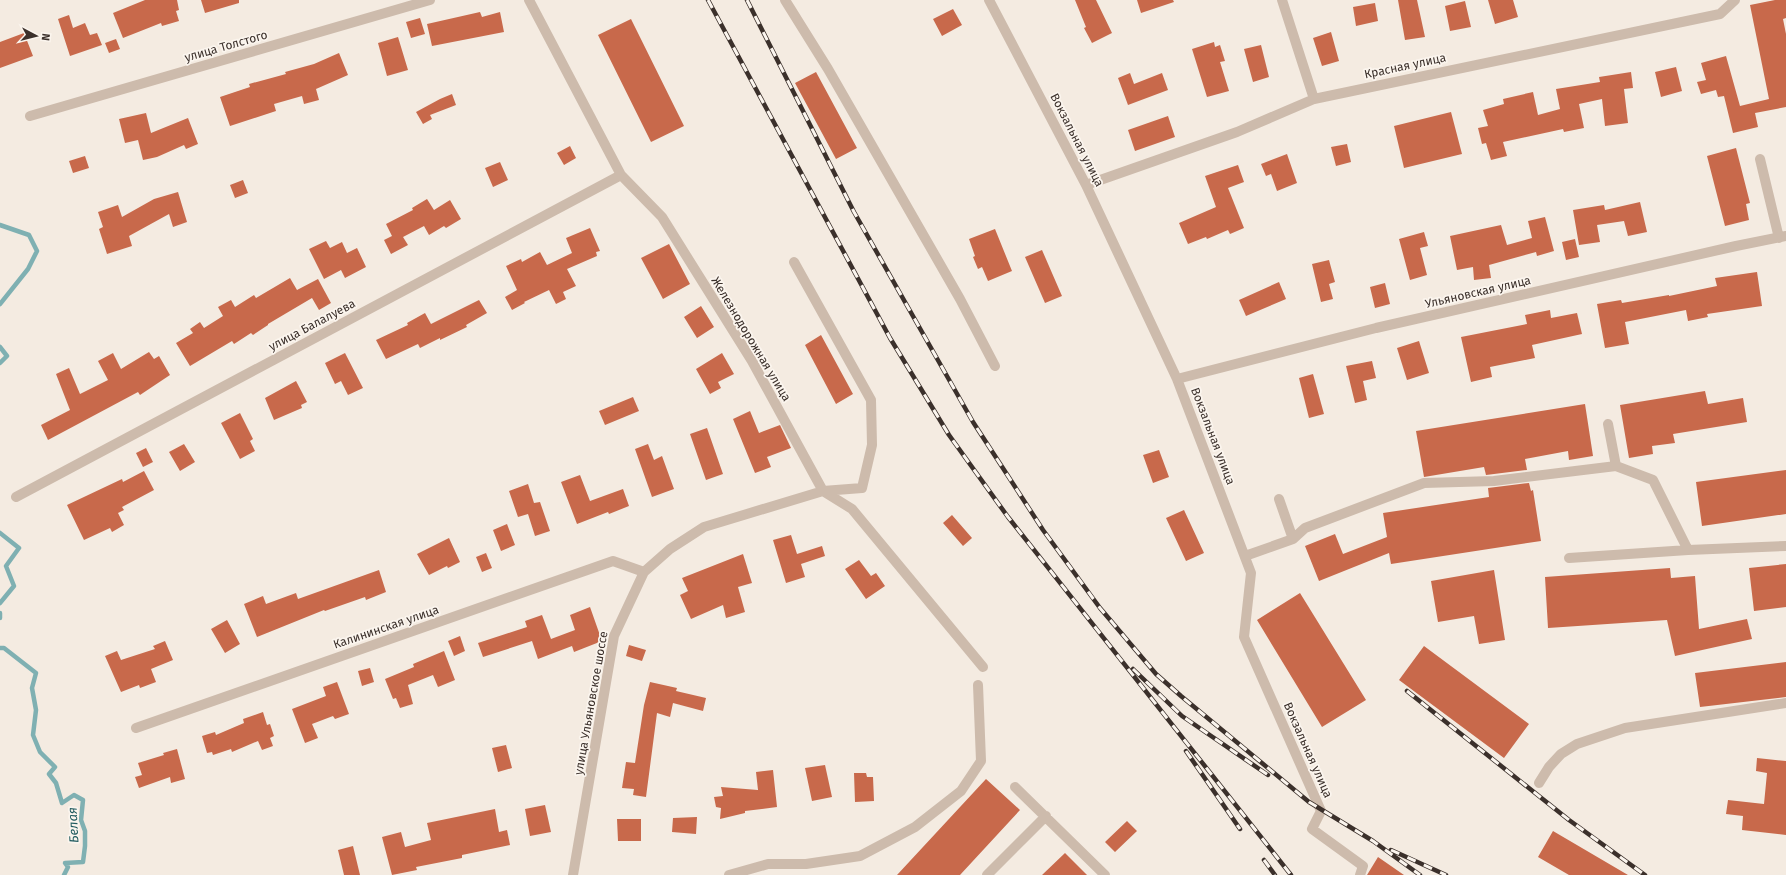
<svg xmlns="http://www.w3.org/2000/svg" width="1786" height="875" font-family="'Fira Sans',sans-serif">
<rect width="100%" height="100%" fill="#f4ebe1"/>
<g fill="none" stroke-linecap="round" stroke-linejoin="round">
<!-- stream -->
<path stroke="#7fb0b2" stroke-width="4.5" d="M0,225l29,10 8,16 -9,18 -28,35
M0,347l7,9 -7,7
M0,533l19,15 -13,18 8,20 -14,17
M0,613v5
M0,648h4l32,25 -4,15 4,22 -3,25 7,17 15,15 -6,7 7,9 6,20 12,-8 9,5 -2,20 4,11v15l-2,16 -18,1 3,4 -4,8"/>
</g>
<!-- building -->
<path fill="#c8694b" d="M145,0h32l2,10 -3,1 3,10 -17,5 -1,-3 -38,15 -10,-25z
M201,0h38v3l-34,10z
M1075,0h21l16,33 -20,10 -8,-15 2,-1z
M1137,0h36l1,2 -33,11z
M1398,0h19l8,37 -20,3z
M1488,0h25l5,17 -23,7z
M1775,0h11v18l-3,1 3,15v73l-31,6 3,14 -25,6 -9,-37 -6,1 -2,-7 -15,4 -4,-12 9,-2 -5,-17 25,-7 14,50 29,-7 -19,-94z
M1465,1l6,26 -21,4 -5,-25z
M1375,3l3,18 -22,5 -3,-19z
M953,9l9,16 -20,11 -9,-17z
M480,12l2,5 18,-5 4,20 -72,14 -5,-22z
M69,15l4,13 12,-5 5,12 7,-2 5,12 -32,11 -12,-37z
M420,18l5,16 -14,4 -5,-16z
M631,19l53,107 -33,16 -53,-107z
M1331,32l8,29 -17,5 -9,-28z
M24,33l9,23 -33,12v-26z
M398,37l10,33 -21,6 -9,-33z
M116,39l4,10 -11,4 -4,-10z
M1214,42l1,5 5,-2 5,16 -5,1 9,29 -22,6 -15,-48z
M1261,45l8,32 -16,5 -9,-33z
M339,53l9,22 -32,14 3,11 -15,4 -2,-8 -28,8 2,7 -46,15 -10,-29 30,-10 -1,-3 37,-10 -1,-2 29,-8z
M1676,67l6,24 -21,6 -6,-25z
M816,72l41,76 -21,11 -41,-76z
M1631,72l2,16 -9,1 4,34 -23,3 -3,-27 -23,5 5,24 -20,4 -1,-3 -60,13 4,14 -16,4 -5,-17 -4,1 -4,-16 10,-2 -5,-16 21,-6 -1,-5 30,-7 5,23 22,-6 -4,-20 44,-7 -1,-5z
M1130,73l4,11 28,-11 6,17 -40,15 -10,-27z
M452,94l4,11 -26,10 2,4 -9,5 -7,-12 24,-13z
M1451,112l11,42 -58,14 -10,-42z
M146,113l5,20 37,-15 10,26 -12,5 -2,-4 -27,12 -14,3 -5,-20 -13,3 -6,-24z
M1168,116l7,21 -40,14 -7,-21z
M1347,144l4,18 -15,4 -5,-19z
M570,146l6,12 -12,7 -7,-12z
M1736,148l14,55 -4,1 3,16 -24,6 -18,-70z
M1287,154l10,29 -20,8 -6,-17 -5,2 -5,-12z
M85,156l4,12 -16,5 -4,-12z
M500,162l8,18 -15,7 -8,-19z
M1238,165l6,17 -16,6 16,40 -14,6 -2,-4 -21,9 -1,-2 -18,7 -9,-21 37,-16 -11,-31z
M243,180l5,13 -13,5 -5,-13z
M178,192l9,30 -14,5 -4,-13 -40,22 3,10 -25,8 -8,-25 4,-2 -5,-15 20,-7 4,12 32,-18z
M427,199l7,11 16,-10 11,19 -15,9 -2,-2 -15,9 -5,-9 -21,11 5,8 -17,9 -7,-14 8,-4 -6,-12 27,-14 -1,-2z
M1640,202l7,30 -19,4 -4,-15 -27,4 3,17 -21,3 -6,-35 31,-5 1,5z
M1545,217l9,34 -17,5 -1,-4 -47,13 2,13 -17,2 -1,-13 -16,3 -7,-34 51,-11 6,20 25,-7 -4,-17z
M590,228l10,23 -4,1 1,4 -30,13 9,17 -13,6 3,7 -10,5 -7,-14 -25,12 1,1 -13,7 -7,-13 12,-7 -11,-24 15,-7 1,3 18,-10 7,13 25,-12 -6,-15z
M995,229l17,42 -24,10 -6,-14 -4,2 -5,-12 2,-1 -6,-17z
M1424,232l4,14 -8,2 7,27 -17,5 -11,-41z
M1575,239l4,18 -13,3 -4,-18z
M326,241l4,7 12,-6 5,11 10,-5 9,19 -21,11 -4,-8 -17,9 -15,-30z
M669,244l21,40 -27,15 -22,-41z
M1042,250l20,46 -17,7 -20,-46z
M1329,260l6,22 -6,2 4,15 -12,3 -9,-38z
M1757,272l5,34 -55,8 1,3 -20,4 -2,-11 -61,12 4,22 -24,4 -8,-44 24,-4 1,3 47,-8v1l48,-10 -2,-8z
M290,278l7,12 21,-11 13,24 -12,7 -7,-12 -44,26v1l-15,10 -2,-2 -17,11 -2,-3 -42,25 -14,-23 17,-10 -3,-4 10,-7 4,6 19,-12 -5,-9 13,-7 4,7 19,-12 2,3z
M1279,282l7,17 -40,17 -7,-16z
M1385,283l5,21 -15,4 -5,-21z
M479,300l8,13 -21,12 1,2 -27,13v-2l-20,10 -2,-4 -32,15 -10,-19 32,-15 -1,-2 18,-10 6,11z
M701,306l13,21 -17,11 -13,-21z
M1550,310l1,8 26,-5 5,21 -50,11 3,13 -45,9 2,10 -21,5 -10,-45 66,-13 -2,-9z
M821,335l32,59 -17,10 -31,-59z
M1419,341l10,32 -22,7 -10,-32z
M149,352l5,7 5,-3 11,19 -30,20 -2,-3 -90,48 -7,-15 29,-15 -14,-36 13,-6 11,26 28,-14 -10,-19 15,-8 8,16z
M345,353l18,35 -15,7 -7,-14 -6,3 -10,-21z
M722,353l12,21 -16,8 3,6 -11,6 -14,-25z
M1372,361l4,17 -13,3 4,19 -12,3 -9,-37z
M1313,374l11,40 -15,4 -10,-40z
M296,381l11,21 -6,3 1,3 -28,12 -9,-22z
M1705,391l3,13 35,-6 4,24 -74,12 2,9 -23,3 1,8 -24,4 -9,-53z
M633,397l6,14 -34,14 -6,-14z
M1585,404l8,52 -24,4 -1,-9 -43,8 2,11 -41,5 -2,-8 -60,10 -8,-46z
M750,411l9,22 21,-8 11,23 -24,9 4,10 -16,6 -22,-54z
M240,413l13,26 -3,2 5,10 -15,8 -19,-36z
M707,428l16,46 -17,6 -16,-46z
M184,444l11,18 -15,9 -11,-19z
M648,444l6,16 8,-4 12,33 -22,8 -17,-48z
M146,448l7,14 -10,5 -7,-14z
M1159,450l10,27 -16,6 -10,-28z
M1786,470v44l-84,12 -6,-44z
M144,471l10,19 -32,17 2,3 -6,3 6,12 -12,7 -2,-4 -26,12 -17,-35 55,-26 1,3z
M580,475l10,26 33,-12 6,17 -20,8 -1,-2 -31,12 -16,-42z
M1529,483l2,8 2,-1 8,51 -150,23 -2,-11 -70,28 -14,-35 30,-12 8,20 44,-17 -4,-24 106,-16 -1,-9z
M528,484l6,19 6,-1 10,29 -15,5 -7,-22 -10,3 -9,-26z
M1184,510l20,43 -18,8 -20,-43z
M952,515l20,23 -9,8 -20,-23z
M507,524l8,21 -14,6 -8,-21z
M791,535l6,19 25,-8 3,10 -24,8 4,13 -19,6 -13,-43z
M449,538l11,24 -12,6 -1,-2 -18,9 -12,-21z
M486,553l6,15 -10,4 -6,-15z
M743,554l9,29 -14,4 7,25 -19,6 -3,-13 -32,14 -11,-24 8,-4 -6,-13z
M859,560l12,16 5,-3 9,13 -19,13 -21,-30z
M1786,564v43l-32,4 -5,-43z
M1670,568l1,10 24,-2 4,53 48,-10 5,20 -77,17 -8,-36 -119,8 -3,-51z
M379,570l7,22 -20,8 -1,-3 -40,14 -1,-1 -67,27 -13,-33 19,-8 3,8 30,-11 2,6z
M1494,570l11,70 -26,4 -5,-28 -36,6 -7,-41z
M1300,593l66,107 -44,27 -65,-107z
M590,607l12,34 -28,11 -2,-6 -34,13 -6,-18 -49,16 -5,-14 49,-16 -2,-6 17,-6 9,24 24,-9 -5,-15z
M227,620l13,24 -15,9 -14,-24z
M460,636l5,15 -11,5 -6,-15z
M165,641l8,19 -22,9 5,13 -16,6 -1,-3 -18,7 -16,-36 12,-5 4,9 34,-11 -2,-3z
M629,645l17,5 -4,11 -16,-5z
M1424,646l105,78 -25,34 -105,-78z
M444,651l11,29 -17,7 -5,-12 -25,10 5,19 -13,4 -4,-10 -3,1 -8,-20 29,-12 -1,-3z
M1786,662v35l-86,10 -5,-34z
M370,668l4,14 -12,4 -4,-15z
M337,682l12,32 -14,5 -2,-3 -21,8 6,14 -13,5 -13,-34 34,-13 -3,-9z
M650,682l27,6 -1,3 30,7 -3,13 -30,-8 -3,14 -13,-4 -11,84 -13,-2 1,-6 -12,-1 4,-26 9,1 9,-58z
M263,712l4,13 3,-1 4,12 -4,2 3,8 -11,4 -4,-9 -26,11 -1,-3 -18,6 -1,-3 -5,1 -5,-17 13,-4 1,3 28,-12 -1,-4z
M506,745l6,23 -14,4 -6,-24z
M177,749l8,30 -14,4 -1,-6 -31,11 -4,-11 7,-2 -4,-12 26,-8 -1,-2z
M1757,758l29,3v74l-44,-5 1,-14 -17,-2 2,-14 36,4 3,-31 -11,-2z
M825,765l7,32 -20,4 -7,-33z
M773,770l4,37 -32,4v2l-25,6 1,-11 -5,-1 -2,-10 9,-1 -2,-9 37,3 -2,-18z
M854,773h12l1,4h6l1,24 -19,1z
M986,779l34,31 -60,65h-63z
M545,805l6,27 -21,4 -5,-27z
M495,809l4,23 8,-2 3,15 -48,10v3l-46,9 1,3 -25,5 -10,-38 19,-5 4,15 26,-7 -4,-17z
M697,817l-1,17 -24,-2 1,-14z
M617,819h24v22h-23z
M1127,821l10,10 -22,21 -10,-10z
M1553,831l75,44h-59l-31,-18z
M353,846l7,29h-16l-6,-25z
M1065,853l22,22h-45z
M1378,857l26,18h-37z"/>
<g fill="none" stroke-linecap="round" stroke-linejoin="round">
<!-- minor -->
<path stroke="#cdbbac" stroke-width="10" d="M529,0l92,175 41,42 90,144 71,130 29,18 131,158
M785,0l43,69 132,230 35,67
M989,0l97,185 91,194 74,194 -7,64 77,174 -9,18 51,37 -3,9
M1282,0l32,99
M30,116l400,-116
M1760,159l19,79
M1086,185l151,-53 77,-33 406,-85 15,-14
M1177,379l199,-51 360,-82 50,-10
M1608,424l8,42
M16,497l605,-322
M1279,499l14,40
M1245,556l48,-17 12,-11 119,-45 70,-2 122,-15 37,14 35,70 98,-4
M1569,558l119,-8
M136,728l477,-167 31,11
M1539,783l10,-16 12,-13 16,-10 48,-16 161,-25
M1015,787l90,88
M573,875l41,-239 30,-64 26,-23 34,-22 119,-36 39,-3 10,-43 -1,-45 -77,-138
M729,875l39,-11h38l54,-8 55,-29 46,-36 20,-30 -3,-76
M987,875l59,-59"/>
<defs>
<path id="rail" d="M708,0l182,338 59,97 59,82 283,358
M747,0l107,212 119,210 70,108 57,78 56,66 25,22 128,106 64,39 47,34
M1133,669l49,47 86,59
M1407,691l162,129 76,55
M1186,751l54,78
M1391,850l55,25
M1264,860l11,15"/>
</defs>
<!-- rail casing -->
<use href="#rail" stroke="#3b302b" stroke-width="4.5"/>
<!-- rail -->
<use href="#rail" stroke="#fbf5ee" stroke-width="3" stroke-dasharray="9" stroke-linecap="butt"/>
</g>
<g text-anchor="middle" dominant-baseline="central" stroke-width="3.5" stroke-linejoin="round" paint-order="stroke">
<!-- street labels -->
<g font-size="12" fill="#3b302b" stroke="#fbf5ee">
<text transform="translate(226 46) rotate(-16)">улица Толстого</text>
<text transform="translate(1405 66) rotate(-12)">Красная улица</text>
<text transform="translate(1077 140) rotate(63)">Вокзальная улица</text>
<text transform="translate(1478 292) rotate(-13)">Ульяновская улица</text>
<text transform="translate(312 325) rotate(-28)">улица Балалуева</text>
<text transform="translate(751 339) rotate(59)">Железнодорожная улица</text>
<text transform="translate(1213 436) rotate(69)">Вокзальная улица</text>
<text transform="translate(386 627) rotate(-19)">Калининская улица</text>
<text transform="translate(591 703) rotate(-80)">улица Ульяновское шоссе</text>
<text transform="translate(1308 750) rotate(66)">Вокзальная улица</text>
</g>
<!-- water labels -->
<g font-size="13" font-style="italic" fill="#1f5a5e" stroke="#fbf5ee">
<text transform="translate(73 825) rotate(-93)">Белая</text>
</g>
</g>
<!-- north arrow -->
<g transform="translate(36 36) rotate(97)" stroke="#fbf5ee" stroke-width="3" paint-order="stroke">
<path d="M0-3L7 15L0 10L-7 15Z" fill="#3b302b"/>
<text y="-6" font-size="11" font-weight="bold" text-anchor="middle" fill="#3b302b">N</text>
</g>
</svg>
